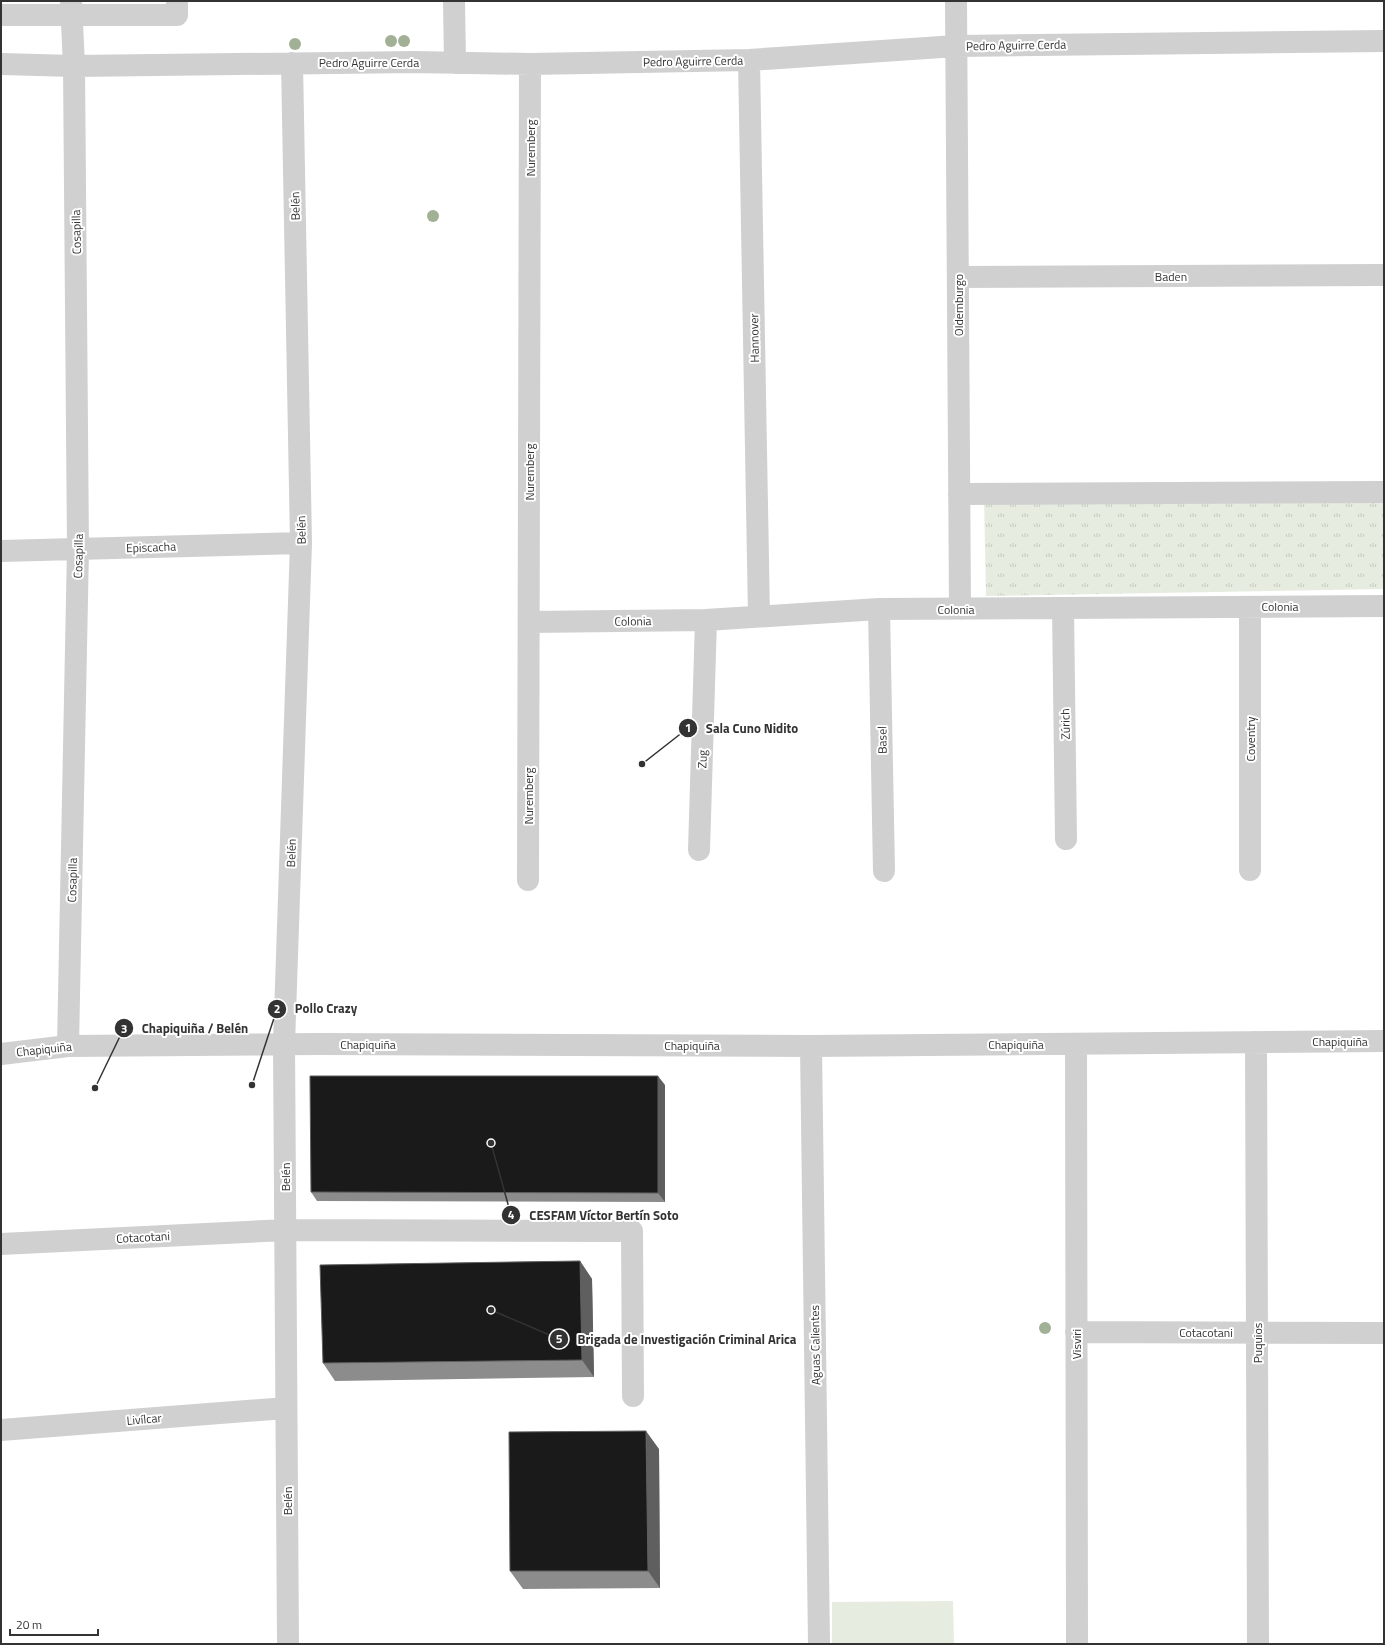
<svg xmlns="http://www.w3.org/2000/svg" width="1385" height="1645" font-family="'Titillium Web',sans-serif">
<defs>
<pattern id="grass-tufts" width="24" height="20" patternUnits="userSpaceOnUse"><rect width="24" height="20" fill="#e6ecdf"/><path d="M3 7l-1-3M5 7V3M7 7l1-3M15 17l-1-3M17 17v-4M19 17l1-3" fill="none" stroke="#c6cbc0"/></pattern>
</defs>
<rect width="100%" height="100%" fill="#fff"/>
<!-- grass -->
<path fill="url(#grass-tufts)" d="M1384,491v98l-398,7 -2,-98z"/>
<!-- pitch -->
<path fill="#e6ecdf" d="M953,1601l1,43h-122v-42z"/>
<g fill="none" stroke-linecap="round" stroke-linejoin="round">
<!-- minor -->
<path stroke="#d0d0d0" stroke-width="22" d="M454,1l1,62
M956,1l4,608
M1,15h176v-14
M749,60l10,556
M1,64l73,2 340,-4 116,2 219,-4 207,-14 428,-5
M958,277l426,-2
M959,494l425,-2
M1,551l300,-8
M1250,607v263
M1063,608l3,231
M879,609l5,262
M529,622l177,-2 173,-11 505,-3
M699,850l7,-230
M528,880l2,-816
M1256,1042l2,602
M1076,1044l1,600
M68,1046l10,-497 -4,-483 -3,-65
M811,1046l8,598
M1,1054l67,-8 250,-2 493,2 573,-5
M1,1244l284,-14 347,1 1,165
M1076,1332l308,1
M1,1430l285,-22
M288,1644l-4,-600 17,-501 -9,-480"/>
</g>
<!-- trees -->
<g fill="#a2b095">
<circle cx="391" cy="41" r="6"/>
<circle cx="404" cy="41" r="6"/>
<circle cx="295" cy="44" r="6"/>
<circle cx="433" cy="216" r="6"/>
<circle cx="1045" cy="1328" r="6"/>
</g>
<!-- wall -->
<path fill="#8c8c8c" d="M665,1085v117l-348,-1 -6,-9z
M580,1261l12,18 2,98 -259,4 -12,-18z
M659,1449l1,139 -137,1 -13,-18z"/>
<!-- shaded-wall -->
<path fill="#5f5f5f" d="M658,1076l7,9v117l-7,-9z
M580,1261l12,18 2,98 -12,-17z
M646,1431l13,18 1,139 -12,-17z"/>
<!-- building -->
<path fill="#1a1a1a" stroke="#5f5f5f" d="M310,1076h348v117l-347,-1z
M580,1261l2,99 -259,3 -3,-98z
M646,1431l2,140h-138l-1,-139z"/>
<g text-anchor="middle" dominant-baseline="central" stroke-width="4" stroke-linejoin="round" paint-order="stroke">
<!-- street labels -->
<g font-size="12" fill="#333" stroke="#fff">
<text transform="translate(1016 45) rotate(-1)">Pedro Aguirre Cerda</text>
<text transform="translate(693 61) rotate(-1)">Pedro Aguirre Cerda</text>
<text x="369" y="62">Pedro Aguirre Cerda</text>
<text transform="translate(530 148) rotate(-90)">Nuremberg</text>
<text transform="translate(295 206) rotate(-91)">Belén</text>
<text transform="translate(76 232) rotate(-91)">Cosapilla</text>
<text x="1171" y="276">Baden</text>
<text transform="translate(958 305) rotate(-90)">Oldemburgo</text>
<text transform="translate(754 338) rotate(-91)">Hannover</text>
<text transform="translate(529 472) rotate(-90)">Nuremberg</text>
<text transform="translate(301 530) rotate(-91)">Belén</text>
<text transform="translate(151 547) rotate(-2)">Episcacha</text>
<text transform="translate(78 556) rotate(-89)">Cosapilla</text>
<text x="1280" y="606">Colonia</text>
<text x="956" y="609">Colonia</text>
<text transform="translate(633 621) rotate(-1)">Colonia</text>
<text transform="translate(1065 724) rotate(-91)">Zúrich</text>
<text transform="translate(1250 739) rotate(-90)">Coventry</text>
<text transform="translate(882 740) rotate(-91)">Basel</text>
<text transform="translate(702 759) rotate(-88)">Zug</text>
<text transform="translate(528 796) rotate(-90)">Nuremberg</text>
<text transform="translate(291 853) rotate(-88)">Belén</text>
<text transform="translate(72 880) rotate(-89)">Cosapilla</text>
<text x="1340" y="1041">Chapiquiña</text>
<text x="368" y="1044">Chapiquiña</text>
<text x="1016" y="1044">Chapiquiña</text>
<text x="692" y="1045">Chapiquiña</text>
<text transform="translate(44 1049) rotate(-6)">Chapiquiña</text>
<text transform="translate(285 1177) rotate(-90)">Belén</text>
<text transform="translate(143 1237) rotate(-3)">Cotacotani</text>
<text x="1206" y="1332">Cotacotani</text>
<text transform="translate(1257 1343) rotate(-90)">Puquios</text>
<text transform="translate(1076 1344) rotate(-90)">Visviri</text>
<text transform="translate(815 1345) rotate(-91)">Aguas Calientes</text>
<text transform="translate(144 1419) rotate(-5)">Livílcar</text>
<text transform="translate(287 1501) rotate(-90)">Belén</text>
</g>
</g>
<!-- callouts -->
<path fill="none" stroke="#333" stroke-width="1.5" d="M642 764L688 728M252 1085L277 1009M95 1088L124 1028M491 1143L511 1215M491 1310L559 1339"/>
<g fill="#333" stroke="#fff" stroke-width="1.5">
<circle cx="642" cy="764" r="4"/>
<circle cx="252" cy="1085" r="4"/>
<circle cx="95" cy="1088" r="4"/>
<circle cx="491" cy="1143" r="4"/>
<circle cx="491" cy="1310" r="4"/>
<circle cx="688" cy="728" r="10"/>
<circle cx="277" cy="1009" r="10"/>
<circle cx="124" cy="1028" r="10"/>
<circle cx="511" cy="1215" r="10"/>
<circle cx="559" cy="1339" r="10"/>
</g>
<g font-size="12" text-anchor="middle" font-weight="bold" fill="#fff">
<text x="688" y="732">1</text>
<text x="277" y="1013">2</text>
<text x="124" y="1033">3</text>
<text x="511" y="1219">4</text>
<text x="559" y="1343">5</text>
</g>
<g font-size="13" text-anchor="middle" font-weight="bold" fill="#333" stroke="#fff" stroke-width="4" stroke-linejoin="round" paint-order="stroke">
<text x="752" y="733">Sala Cuno Nidito</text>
<text x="326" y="1013">Pollo Crazy</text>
<text x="195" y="1033">Chapiquiña / Belén</text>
<text x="604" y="1220">CESFAM Víctor Bertín Soto</text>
<text x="687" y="1344">Brigada de Investigación Criminal Arica</text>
</g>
<!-- border -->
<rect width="1385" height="1645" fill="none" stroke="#333333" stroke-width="4"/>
<!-- scale -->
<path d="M10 1629v6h88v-6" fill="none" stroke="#333333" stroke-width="2"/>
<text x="16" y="1629" font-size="12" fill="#333333" stroke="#ffffff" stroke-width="3" paint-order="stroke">20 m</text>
</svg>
